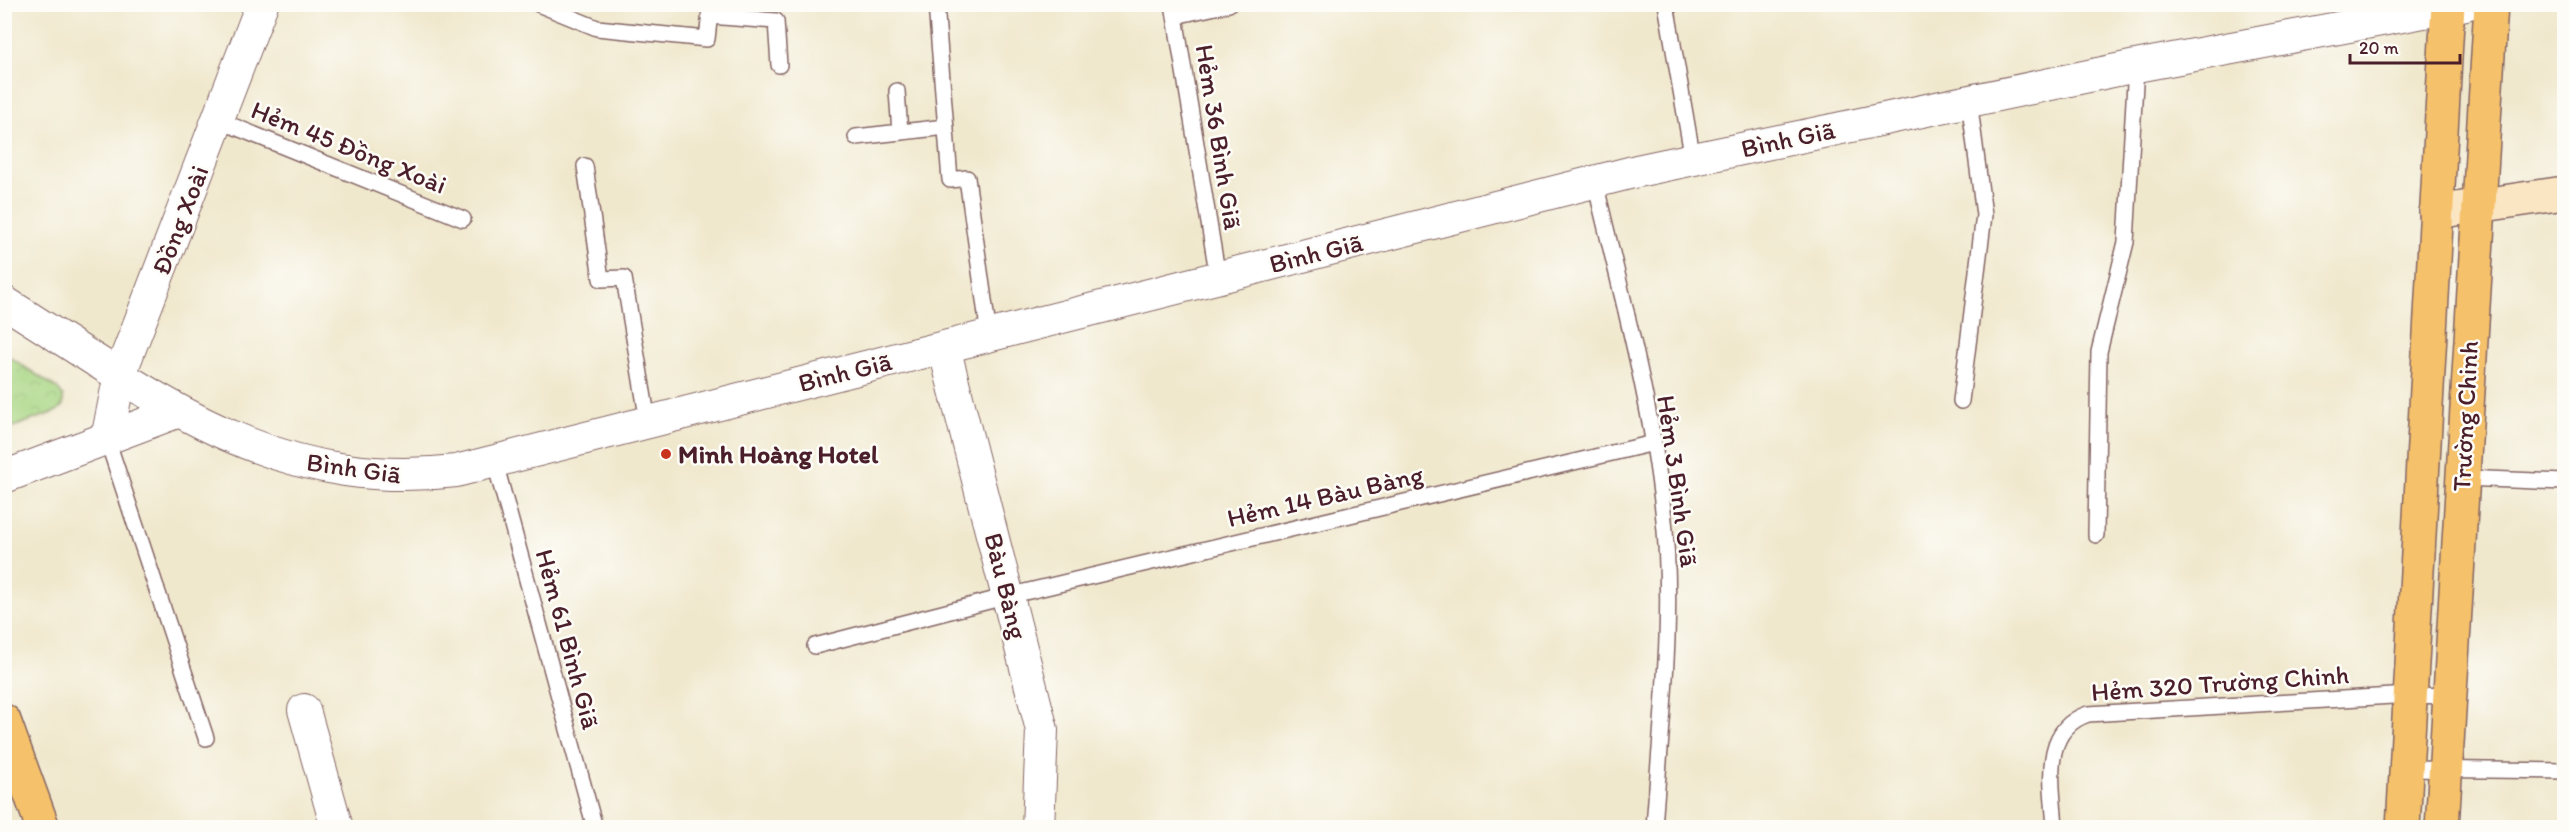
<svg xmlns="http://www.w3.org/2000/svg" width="2569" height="832" font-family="Itim,sans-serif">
<defs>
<pattern id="park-crowns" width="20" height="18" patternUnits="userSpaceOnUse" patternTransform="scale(1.5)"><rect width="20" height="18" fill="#a8d683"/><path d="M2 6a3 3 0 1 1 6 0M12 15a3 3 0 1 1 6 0" fill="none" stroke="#92b771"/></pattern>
</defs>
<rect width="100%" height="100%" fill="#fdfcf7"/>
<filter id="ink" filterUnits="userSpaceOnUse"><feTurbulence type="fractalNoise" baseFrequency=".0167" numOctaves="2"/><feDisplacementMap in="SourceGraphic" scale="12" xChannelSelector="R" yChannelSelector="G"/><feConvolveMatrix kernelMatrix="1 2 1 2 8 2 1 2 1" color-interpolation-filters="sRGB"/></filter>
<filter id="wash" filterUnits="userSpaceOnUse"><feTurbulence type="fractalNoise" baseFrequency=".008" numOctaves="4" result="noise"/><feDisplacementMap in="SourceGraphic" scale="24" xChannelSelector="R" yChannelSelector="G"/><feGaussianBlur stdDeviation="1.35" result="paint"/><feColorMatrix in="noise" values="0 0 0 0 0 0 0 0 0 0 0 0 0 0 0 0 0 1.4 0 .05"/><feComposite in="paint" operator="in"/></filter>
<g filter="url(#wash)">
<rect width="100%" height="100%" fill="#f0e8cd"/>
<!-- park -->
<path fill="url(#park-crowns)" stroke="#797a57" stroke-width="1.5" d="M5,354l52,34 6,8v9l-6,6 -52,19z"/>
</g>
<g filter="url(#ink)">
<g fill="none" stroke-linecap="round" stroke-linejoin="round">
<defs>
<path id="lane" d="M538,4l59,24 110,11 4,-35
M936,4l14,176 17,-2 22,158
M1173,4l45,274
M1666,4l27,156
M709,16l67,5 3,44
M1175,16l54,-12
M897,91l3,41
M218,120l245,99
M856,137l90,-10
M585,166l16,113 23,-1 24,144
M1595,182c25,108 56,217 68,328 12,105 -2,213 -9,318
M1961,401l23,-186 -15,-115
M107,439l99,299
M495,463l100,365
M2462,478l102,4
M2096,535l3,-183 27,-110 10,-176
M815,646l193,-50 646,-153
M2405,769l159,2
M2055,828c-2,-41 -16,-98 33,-114l322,-19 39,1"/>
<path id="street" d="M4,302c150,93 265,191 452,169l1181,-300 499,-105 330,-62
M944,347l98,383 -4,98
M107,439l13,-65 142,-370
M4,477l175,-66
M304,710l33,118"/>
<path id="secondary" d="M2436,212l128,-19"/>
<path id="primary" d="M4,721l39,107
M2403,828l45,-824
M2442,828l49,-824"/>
</defs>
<!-- lane casing -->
<use href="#lane" stroke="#846564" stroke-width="18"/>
<!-- street casing -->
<use href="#street" stroke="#846564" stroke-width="34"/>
<!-- secondary casing -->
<use href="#secondary" stroke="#846564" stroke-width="36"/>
<!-- primary casing -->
<use href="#primary" stroke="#846564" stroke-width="36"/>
<!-- lane -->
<use href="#lane" stroke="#fff" stroke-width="15"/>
<!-- street -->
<use href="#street" stroke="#fff" stroke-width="32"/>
<!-- secondary -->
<use href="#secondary" stroke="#fbe6c4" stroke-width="33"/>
<!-- primary -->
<use href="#primary" stroke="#f5c16b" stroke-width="33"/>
</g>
</g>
<!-- markers -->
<circle fill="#c8321e" stroke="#fdfcf7" stroke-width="2" cx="666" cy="454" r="6"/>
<g text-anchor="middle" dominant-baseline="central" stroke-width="5" stroke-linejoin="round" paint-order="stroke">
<!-- street labels -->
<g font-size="26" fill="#4a1f2b" stroke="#fdfcf7">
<text transform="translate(1219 137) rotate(81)">Hẻm 36 Bình Giã</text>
<text transform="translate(1788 139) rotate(-12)">Bình Giã</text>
<text transform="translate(349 147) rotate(22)">Hẻm 45 Đồng Xoài</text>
<text transform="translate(180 220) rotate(-69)">Đồng Xoài</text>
<text transform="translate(1316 253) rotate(-14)">Bình Giã</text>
<text transform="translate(845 372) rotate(-14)">Bình Giã</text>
<text transform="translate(2465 416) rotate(-87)">Trường Chinh</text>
<text transform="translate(354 468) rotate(8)">Bình Giã</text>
<text transform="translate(1678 481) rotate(82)">Hẻm 3 Bình Giã</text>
<text transform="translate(1325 496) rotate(-13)">Hẻm 14 Bàu Bàng</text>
<text transform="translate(1006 586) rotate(76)">Bàu Bàng</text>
<text transform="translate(568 639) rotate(75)">Hẻm 61 Bình Giã</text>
<text transform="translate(2220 683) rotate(-4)">Hẻm 320 Trường Chinh</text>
</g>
<!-- poi labels -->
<g font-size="26" font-weight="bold" fill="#4a1f2b" stroke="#fdfcf7" text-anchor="start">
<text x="678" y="454">Minh Hoàng Hotel</text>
</g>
</g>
<!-- margin -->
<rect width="2569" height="832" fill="none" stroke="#fdfcf7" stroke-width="24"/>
<!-- scale -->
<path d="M2350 54v9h110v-9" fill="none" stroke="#4a1f2b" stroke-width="3"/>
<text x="2359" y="54" font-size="18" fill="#4a1f2b" stroke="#fdfcf7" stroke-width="4.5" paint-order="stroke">20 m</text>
</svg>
